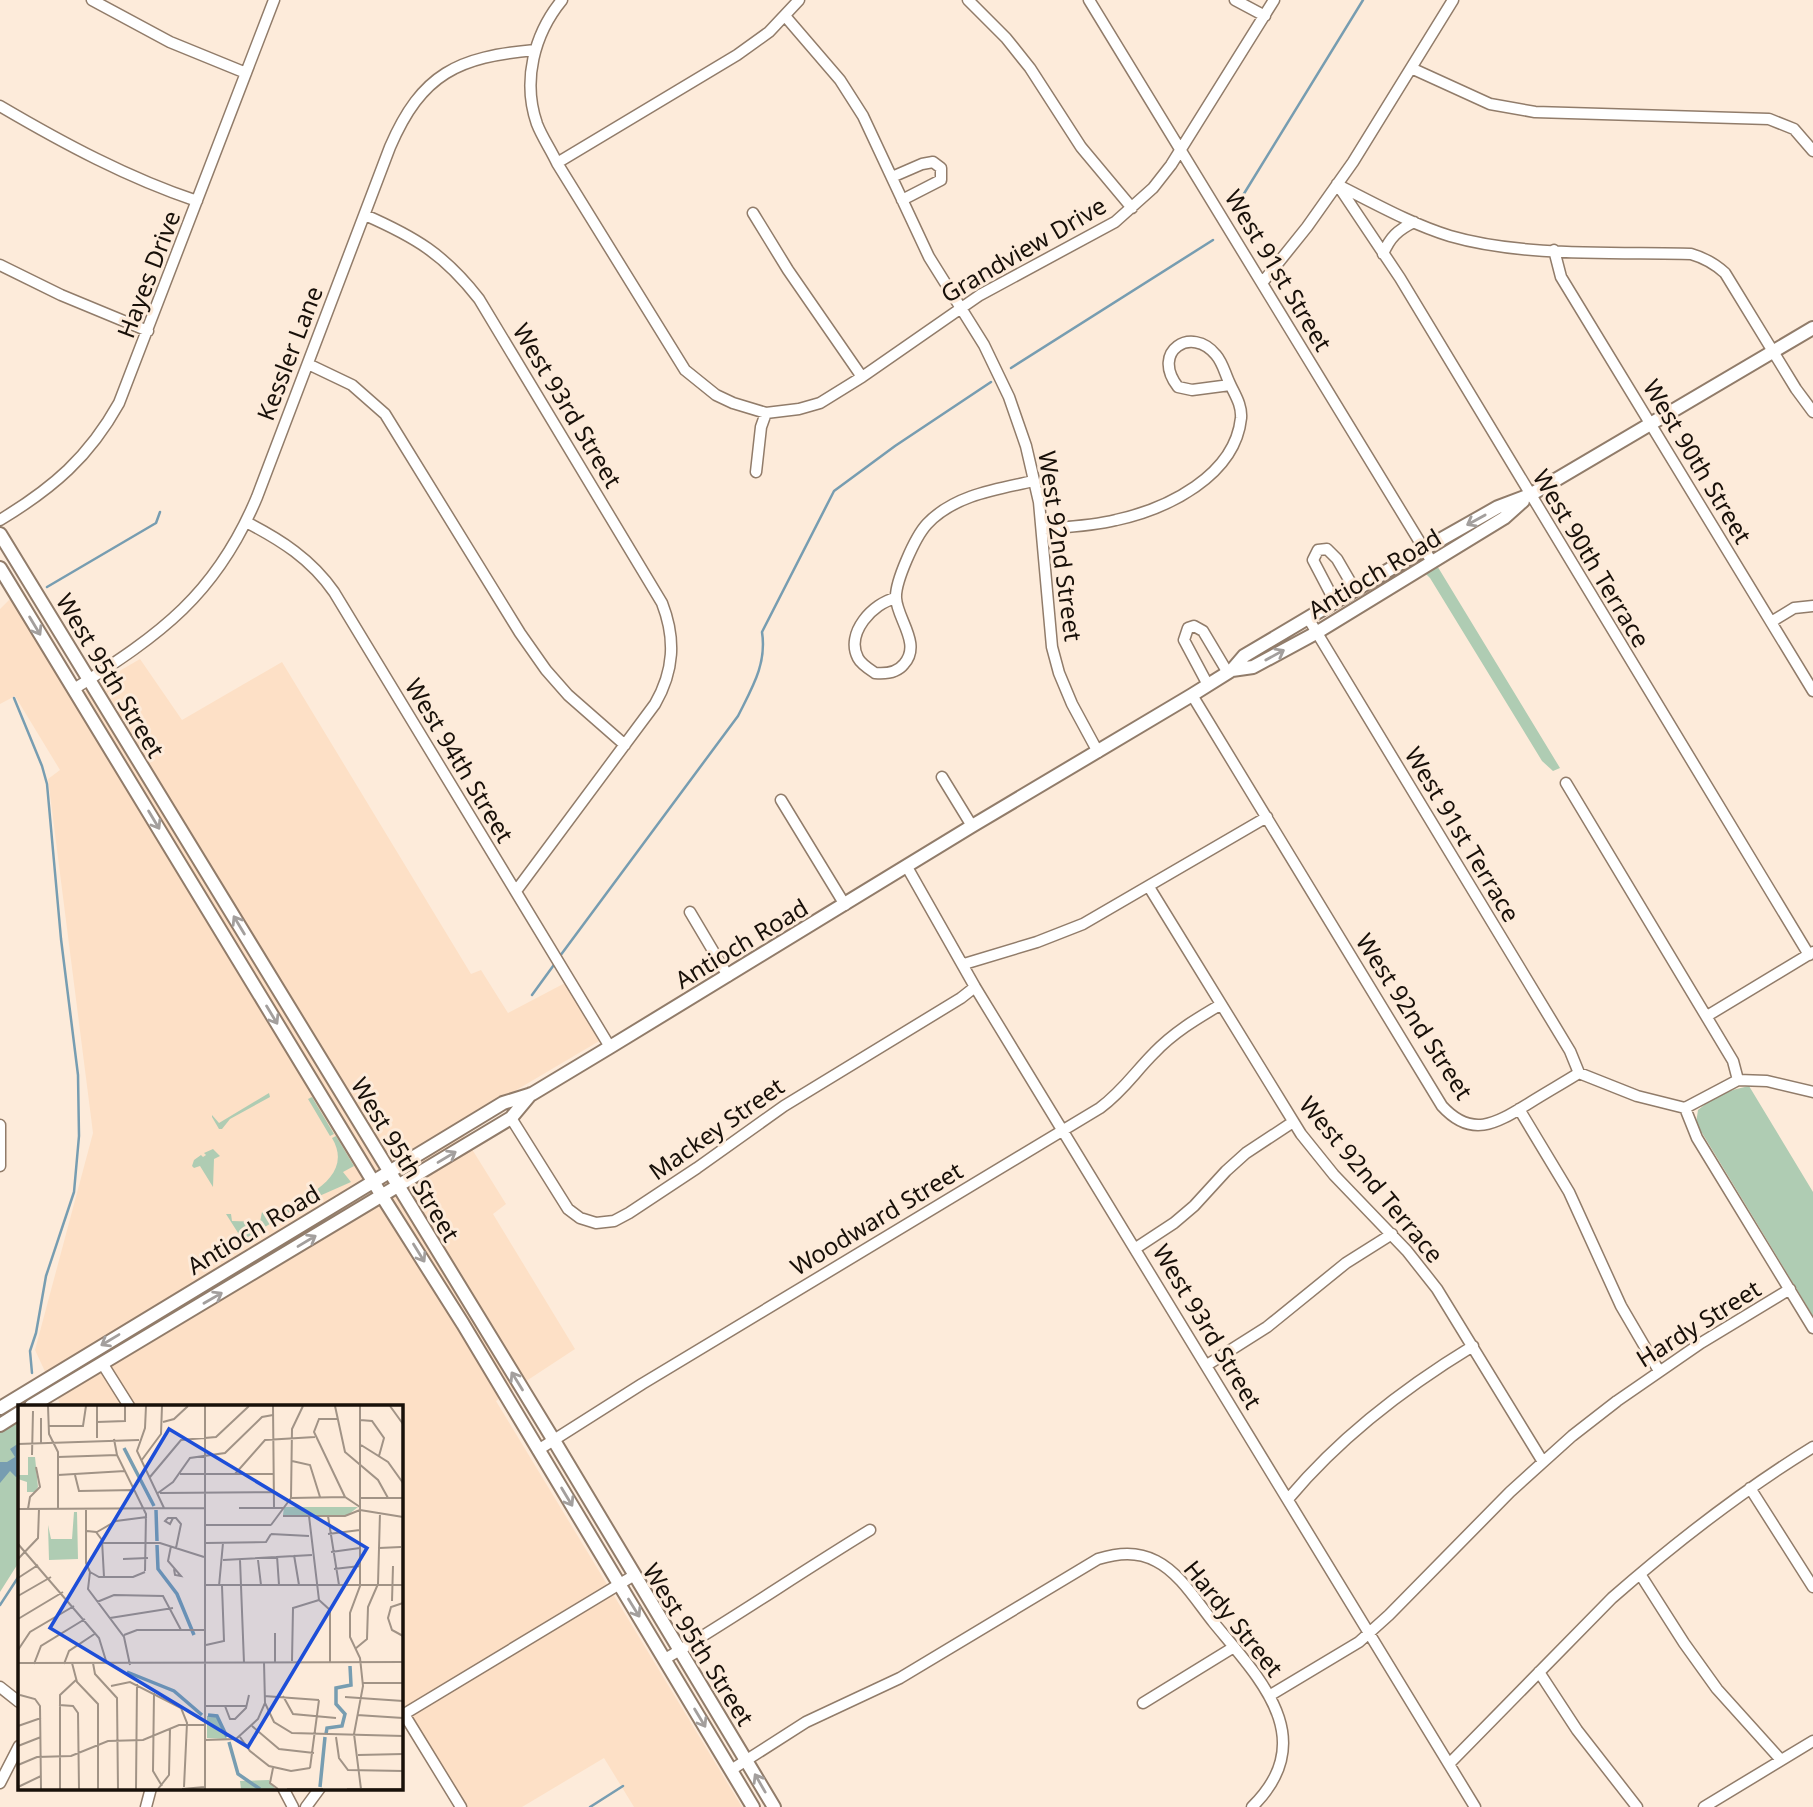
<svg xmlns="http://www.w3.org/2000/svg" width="1813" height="1807" font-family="'Noto Sans',sans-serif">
<rect width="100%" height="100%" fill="#fdebda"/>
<!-- built -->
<path fill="#fde0c6" d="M11,598l62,100 67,-39 42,61 100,-58 189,312 10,-4 27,43 57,-30 36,57 -144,85 49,79 -13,10 82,135 -79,52 246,406h-108l-30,-49 -82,49h-55l-66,-107v-294h-340l-26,-56 58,-217 -45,-354 12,-9 -45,-74 -15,8v-95z"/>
<!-- green -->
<path fill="#afccb3" d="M1436,564l124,204 -7,3 -11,-10 -112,-183 -6,-6z
M1749,1086l64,106v124l-117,-193 2,-13c15,-13 31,-20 51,-24z
M269,1093l1,4 -40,22 -8,10h-3l-7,-12v-2l7,8z
M312,1097l22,37 -4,2 -22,-37z
M336,1136l18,30 -11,6 8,10 -43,19 -60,36 -8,-1 -14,-22h5l1,7 28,1 2,-10 5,6c29,-17 90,-38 65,-80z
M213,1149l7,7 -6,3 -1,28 -13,-21 -6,2 -2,-2 2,-6 7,-5 2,2 3,-2 -2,-2z
M19,1420v142l-19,30v-160z"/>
<!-- water -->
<path fill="#779db1" d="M19,1443v33l-3,1 -6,-6 -10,12v-21h7l8,-5 -5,-8z"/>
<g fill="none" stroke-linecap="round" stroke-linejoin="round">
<!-- stream -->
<path stroke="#779db1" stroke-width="2.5" d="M1237,205l126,-205
M1011,368l202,-128
M47,587l109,-64 4,-11
M14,698l28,68 5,18 14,155 17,136 1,61 -5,56 -28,84 -10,57 -6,18 2,22
M560,956l178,-240c14,-28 29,-52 24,-84l72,-141 61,-45 96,-64
M532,995l24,-33
M0,1605l19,-29
M590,1807l33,-21"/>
<defs>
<path id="minor" d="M92,0l78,42 76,31
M562,0c-28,34 -40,81 -25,124 5,13 14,26 20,39l128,207 31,25 17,8 33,10 33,-4 21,-6 42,-26 118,-82 135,-73 38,-34 18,-23 103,-165
M968,0l38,38 24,30 51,79 51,61
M1089,0l343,562
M1235,0l30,16
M785,16l55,64 23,36 66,141 55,88 25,52 17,49 13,56 13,145 7,26 13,31 26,48
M1411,68l79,36 45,8 234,7 25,10 19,22
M0,106c63,37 128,72 197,95
M557,163l180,-108 32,-23 30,-32
M892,177l30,-13 11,-2 8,6v12l-39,20
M1337,184l63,94 409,677
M1338,185c36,18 73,39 112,51 72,21 166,16 241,18 14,4 23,9 34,19l71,116 17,23
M753,213l35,57 74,107
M365,215c50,22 79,39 114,84l183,304c14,36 12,68 -7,101l-139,187
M1554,250l7,27 252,414
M1383,254c7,-17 15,-24 31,-32
M0,265l61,30 87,36
M1262,283l45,-56 46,-65 100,-162
M308,364l44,21 33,29 135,219 26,37 22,25 57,50
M756,472l5,-45 5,-14
M0,520c53,-32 89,-63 119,-117l155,-403
M246,522c35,18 65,37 88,70l276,455
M1042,529c25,-2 50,-3 74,-9 51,-11 119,-44 125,-102 1,-13 -6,-23 -11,-34 -5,-10 -7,-21 -14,-29 -24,-30 -66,-4 -38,32l14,3 38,-5
M896,598c-23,5 -51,35 -38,60 3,6 11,11 17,15 11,1 22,0 29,-9 18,-20 -7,-45 -8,-66 -1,-16 19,-61 31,-74 27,-29 70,-35 107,-43
M1335,602l-22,-42 5,-10 9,-1 10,10 18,31
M1308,618l262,433 9,22
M1771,622l23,-14 19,-2
M1208,685l-24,-45 4,-12 6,-2 9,5 25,42
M74,689c87,-55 142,-94 183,-192l133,-350c32,-74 68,-90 145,-97
M1192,695l250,411c31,34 56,16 89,-4 16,-10 32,-19 48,-29l58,23 48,12 53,-28 29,1 46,11
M942,777l30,49
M1566,783l167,278 5,19
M781,800l64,105
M907,867l68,120 500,820
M1149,887l152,247 33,41 73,76 30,38 106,173
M690,912l38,64
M964,964l73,-22 46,-18 184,-107
M1707,1016l106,-64
M1685,1108l12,30 116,190
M1519,1109l50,83 52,114 38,65
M511,1118l57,91 12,9 16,5 18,-2 15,-8 68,-45 87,-62 177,-108 14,-11
M0,1125v41
M1136,1248l38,-25 20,-17 32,-35 20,-18 47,-31
M102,1363l27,43
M1207,1365l60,-38 79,-64 46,-29
M538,1450l104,-66 458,-276c24,-18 34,-35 54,-55 19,-20 42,-34 66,-48
M1750,1488l63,99
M1289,1498c52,-62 115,-110 184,-152
M1640,1574l44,69 33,46 64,71
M665,1659c69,-41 136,-87 205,-129
M1539,1672l38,58 60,77
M0,1687l19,15
M1269,1696l90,-54 30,-27 121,-123 62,-56 45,-35 84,-58 89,-54
M1143,1703l91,-56
M404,1714l57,93
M401,1716l232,-140
M1449,1764l163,-166c64,-56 128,-106 201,-151
M731,1770l75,-48 94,-44 198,-119c20,-6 39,-8 58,2 24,12 41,41 58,62 46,56 107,116 38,184
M0,1783l19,-37
M283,1788l10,19
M146,1807l5,-19
M306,1807l14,-19
M1704,1807l109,-66"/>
<path id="major" d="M0,534l553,905 221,368
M0,568l382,628 81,128 290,483
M1232,670l21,-3 63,-34 188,-115 19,-17
M31,1406l480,-288 20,-24
M0,1408l503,-305 29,-9 78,-47 362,-221 220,-131 40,-25 12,-14 180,-107 74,-42 32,-12 283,-167
M0,1425l19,-12"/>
</defs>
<!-- minor casing -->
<use href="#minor" stroke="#917c6a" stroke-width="13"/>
<!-- major casing -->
<use href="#major" stroke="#917c6a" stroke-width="16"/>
<!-- minor -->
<use href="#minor" stroke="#fff" stroke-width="10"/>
<!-- major -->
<use href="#major" stroke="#fff" stroke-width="12"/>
</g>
<!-- one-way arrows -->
<defs><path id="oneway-shaft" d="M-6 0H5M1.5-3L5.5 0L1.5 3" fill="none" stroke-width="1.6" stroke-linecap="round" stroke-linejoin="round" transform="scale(1.75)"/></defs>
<g stroke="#a39f9d">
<use href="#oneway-shaft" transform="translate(1476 520) rotate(151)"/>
<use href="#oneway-shaft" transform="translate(35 626) rotate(59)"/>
<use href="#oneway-shaft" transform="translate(1275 655) rotate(-29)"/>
<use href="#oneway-shaft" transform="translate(154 820) rotate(59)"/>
<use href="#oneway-shaft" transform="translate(239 925) rotate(-121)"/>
<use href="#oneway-shaft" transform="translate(272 1015) rotate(59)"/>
<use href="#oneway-shaft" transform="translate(447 1157) rotate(-31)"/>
<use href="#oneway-shaft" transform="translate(307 1241) rotate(-31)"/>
<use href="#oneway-shaft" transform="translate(419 1253) rotate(58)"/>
<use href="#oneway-shaft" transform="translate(213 1298) rotate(-30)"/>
<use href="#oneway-shaft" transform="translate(110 1340) rotate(149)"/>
<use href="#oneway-shaft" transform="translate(517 1381) rotate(-122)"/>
<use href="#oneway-shaft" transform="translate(567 1497) rotate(59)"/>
<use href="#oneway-shaft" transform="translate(634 1608) rotate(58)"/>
<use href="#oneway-shaft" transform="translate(700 1718) rotate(59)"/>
<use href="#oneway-shaft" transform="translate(760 1783) rotate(-120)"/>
</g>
<g text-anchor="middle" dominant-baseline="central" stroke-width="6" stroke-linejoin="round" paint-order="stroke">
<!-- street labels -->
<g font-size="24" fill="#181009" stroke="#fdebda">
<text transform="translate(1023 249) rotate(-30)">Grandview Drive</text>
<text transform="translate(1279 270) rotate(59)">West 91st Street</text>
<text transform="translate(148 274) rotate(-69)">Hayes Drive</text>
<text transform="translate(289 353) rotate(-69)">Kessler Lane</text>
<text transform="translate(568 405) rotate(59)">West 93rd Street</text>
<text transform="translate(1698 461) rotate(59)">West 90th Street</text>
<text transform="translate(1061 546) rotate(82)">West 92nd Street</text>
<text transform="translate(1592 558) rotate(59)">West 90th Terrace</text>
<text transform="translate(1374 573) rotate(-31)">Antioch Road</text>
<text transform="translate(111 675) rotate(59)">West 95th Street</text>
<text transform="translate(460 760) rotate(59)">West 94th Street</text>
<text transform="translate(1463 834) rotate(59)">West 91st Terrace</text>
<text transform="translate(741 943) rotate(-31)">Antioch Road</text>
<text transform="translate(1415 1016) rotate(57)">West 92nd Street</text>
<text transform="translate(716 1128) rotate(-35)">Mackey Street</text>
<text transform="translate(406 1159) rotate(59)">West 95th Street</text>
<text transform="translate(1372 1179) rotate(50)">West 92nd Terrace</text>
<text transform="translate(876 1218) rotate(-31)">Woodward Street</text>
<text transform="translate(253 1229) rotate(-31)">Antioch Road</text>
<text transform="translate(1698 1323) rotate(-32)">Hardy Street</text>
<text transform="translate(1208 1326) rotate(59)">West 93rd Street</text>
<text transform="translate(1234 1618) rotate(51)">Hardy Street</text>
<text transform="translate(699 1644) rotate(58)">West 95th Street</text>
</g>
</g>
<!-- overview -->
<g transform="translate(18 1405)">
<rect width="385" height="385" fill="#fdebda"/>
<path d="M10,52h7l3,30 -3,5h-8v-10l-9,-3v-4h10zM266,102h74l-10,8h-65zM56,107h3l1,47 -29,1 -1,-35 3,14h21zM189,311h9l11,23 -20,-1zM251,375l6,9h-34l-1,-8z" fill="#afccb3"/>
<path fill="none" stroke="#779db1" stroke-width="3.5" d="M106,43l30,58M138,105l1,31M139,140l1,24 19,25 17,41M109,267l47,19 28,24M190,310l9,1 10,21M308,329l1,-6 15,-2 3,-12 -9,-10v-16l15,-3 -1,-19M211,337l9,32 22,15M302,382l5,-50"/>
<path fill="none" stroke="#a19386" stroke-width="2" d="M30,1l1,28 9,18v57M79,1v32M128,1l-1,22 -8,23 27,57M187,1v383M255,1l1,101M317,1l10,46 33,28 10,18M342,1v180l-10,27v24l10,21 3,28 -9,48 7,55M372,1l13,18M23,13v26M319,14h-18l-5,13 31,65M342,15l12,1 12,17 -5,18M79,17l28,-1v-15M145,17l11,-3 14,-13M30,21h35l3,-20M96,34l3,16 29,59 -1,57M0,39l121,-4M343,40l27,17 15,21M14,50l1,-44M40,52l59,-2M123,56l20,-27 1,-28M274,56l18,4 10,32M162,69h94M217,69l30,-34 50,-3M40,70l67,-4M57,70l4,16 56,-1M132,72l31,-37 35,-3 33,-31M140,88l15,-11 17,-24 35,-5 37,-36 11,-2M142,88l114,-1M273,93l54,-1 15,10M342,93h43M221,103h44M0,104l187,-1M10,104l2,-12 10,-10 -4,-20M68,104v54l4,9M342,105l43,7M265,111h62l15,-6M291,111l10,84M310,111l11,69M155,113l-3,6 -5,-3 3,-3h8l5,6 -5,24M186,120h67M253,120l20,-27 1,-69 11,-23M69,126l9,1 6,8 2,37M79,127l19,-11 31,-4M253,129l38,2M310,129l32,-4M85,138h57l44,14M188,138l60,-1 5,-8M0,139l81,94 8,26M153,141l-3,15 13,15 -6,-1 -1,-6M361,143l22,-1M313,147l29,-4M276,150l5,30M259,151l2,29M0,154l20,-21 1,-29M105,154l25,-1M205,155l89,-5M222,155l4,103M240,155l3,25M316,164l26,-3M72,167l-2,17 36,48 6,28M72,167l9,5h34l12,-5M0,173l20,-13M188,180h197M201,181l4,-43M0,191l33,-19M301,195l11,10v52M374,196l1,-35M79,197l17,-7 49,1 18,34M385,198l-12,4 -3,11 4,12 11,6M92,213l63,-10M0,214l45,-27M257,228v29M106,230l13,-5h68M188,240l18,-4 -2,-55M337,244l12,-10 1,-32 10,-23 2,-71M0,245l12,-18 44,-26M274,256l1,-53 26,-8M0,258l385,-1M54,258l5,19 21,22v85M75,258l2,11 22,24 1,91M16,259l7,-18 44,-27M46,259l5,-13 27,-18M0,272v24M345,278h40M93,281l19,-4 51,26 6,15 -3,64M136,288l-1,78 9,15M2,290l15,4 5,7 1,83M246,291l55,4M265,291l10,18 43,4M327,292l58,4M247,298l9,19 18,11 111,3M41,300l14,1 5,7 1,76M188,301h40M207,301l5,13h5l11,-11 3,-13M339,310l46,3M0,321l23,-8M234,321l27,23 35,4M222,332l10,14 19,15 22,5 19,-3M318,332l3,21 9,12 55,1M187,335l31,-1 22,-20 7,-16 -1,-41M0,341l23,-9M340,350l45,-1M0,360l19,-8 34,-1 37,-15 35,-1 36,-15h26M255,363l-3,15 8,6M292,363l9,-68M0,382l23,-11M42,384v-94l16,-15M118,384l1,-105M140,384l11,-14 1,-46M164,384l23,-2M269,384h36M329,384h56"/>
<path fill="#1d4ed8" fill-opacity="0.15" stroke="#1d4ed8" stroke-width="3.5" d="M151,24l198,119 -119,199 -198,-119z"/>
<rect width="385" height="385" fill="none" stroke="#181009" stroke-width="3.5"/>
</g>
</svg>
